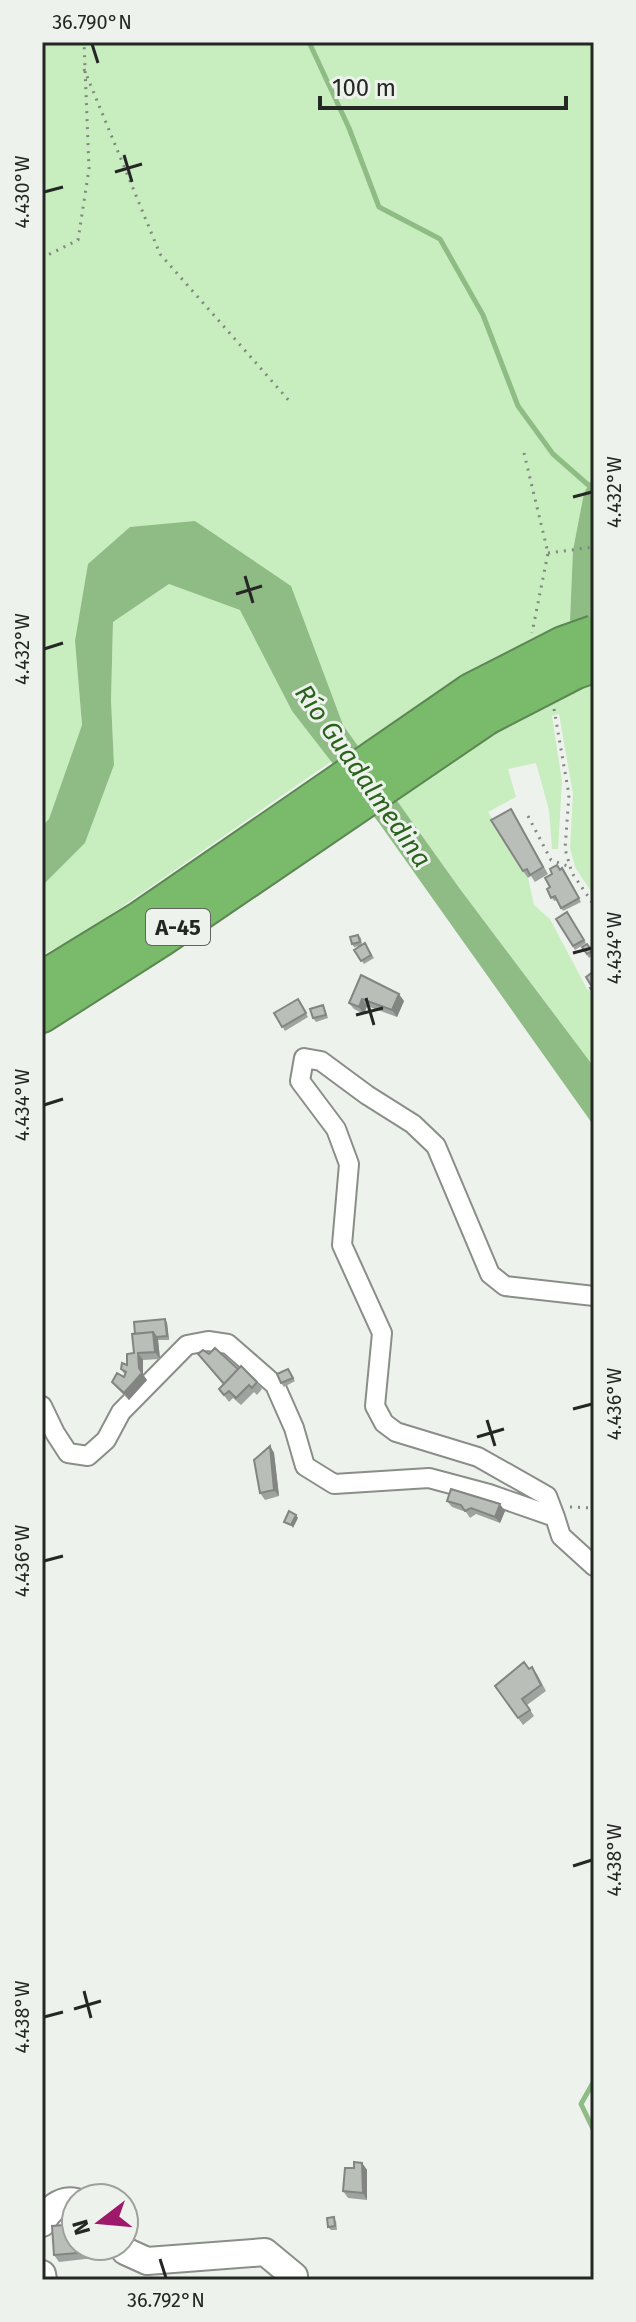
<svg xmlns="http://www.w3.org/2000/svg" width="636" height="2322" font-family="'Fira Sans',sans-serif">
<rect width="100%" height="100%" fill="#eef2ed"/>
<!-- green -->
<path fill="#c8edbf" d="M42,42h552v433l-10,18 -11,57 -3,70 24,45v231l-19,-29 -5,-19 3,-54 -14,-80 -7,2 10,65 -4,68h-6l-3,-39 -13,-47 -28,6 8,28 -28,15 40,66 6,27 16,14 37,70 7,5v73l-134,-178 -117,-164 -26,-63 -122,-141 -120,120 7,84 -33,95 -7,6z
M169,584l72,26 51,101 40,50 -248,172 -42,22v-69l43,-43 29,-78 -3,-65 2,-78z"/>
<!-- water -->
<path fill="#8fbb85" d="M594,475v190l-24,-45 3,-70 11,-57z
M195,521l96,65 52,139 117,164 134,178v59l-215,-303 -87,-112 -52,-101 -71,-26 -56,38 -2,78 3,65 -29,78 -43,43v-60l7,-7 33,-94 -7,-84 13,-77 42,-37z"/>
<g fill="none" stroke-linecap="round" stroke-linejoin="round">
<!-- stream -->
<path stroke="#8fbb85" stroke-width="5" d="M309,42l40,86 30,79 61,32 43,76 35,91 35,48 41,36
M594,2081l-13,23 13,27"/>
<defs>
<path id="street" d="M42,1406l13,27 13,20 20,3 18,-16 15,-28 66,-67 21,-4 20,3 47,41 19,43 11,38 29,18 95,-6 60,16 66,23 6,19 33,30
M555,1517l-8,-21 -69,-39 -82,-25 -12,-9 -9,-17 7,-73 -40,-88 7,-81 -13,-35 -36,-48 4,-23 17,3 46,34 46,29 23,22 54,128 15,12 89,10"/>
<path id="secondary" d="M42,2223c6,-13 19,-25 34,-21
M122,2246l3,5 22,10 118,-9 29,24v4
M42,2274l1,6"/>
<path id="highway" d="M42,979l98,-60 331,-228
M42,1015l119,-76 326,-222"/>
</defs>
<!-- street casing -->
<use href="#street" stroke="#8a8e89" stroke-width="22"/>
<!-- secondary casing -->
<use href="#secondary" stroke="#8a8e89" stroke-width="30"/>
<!-- highway casing -->
<use href="#highway" stroke="#5c8752" stroke-width="38"/>
<!-- path -->
<path stroke="#838683" stroke-width="3" stroke-dasharray="2 6" stroke-linecap="butt" d="M84,69l76,185 132,150
M42,258l36,-18 11,-71 -5,-127
M524,453l24,100 -16,80
M548,553l46,-6
M554,709l15,86 -4,54 7,24 22,32
M528,816l23,44 19,7
M570,1507l24,1"/>
<!-- street -->
<use href="#street" stroke="#fff" stroke-width="18"/>
<!-- secondary -->
<use href="#secondary" stroke="#fff" stroke-width="26"/>
<!-- highway -->
<use href="#highway" stroke="#79bb6a" stroke-width="34"/>
<defs>
<path id="highway-bridge" d="M471,691l92,-47 31,-11
M487,717l89,-46 18,-6"/>
</defs>
<!-- highway-bridge casing -->
<use href="#highway-bridge" stroke="#5c8752" stroke-width="38" stroke-linecap="butt"/>
<!-- highway-bridge -->
<use href="#highway-bridge" stroke="#79bb6a" stroke-width="34"/>
</g>
<!-- wall -->
<path fill="#9fa39f" d="M511,809l37,65 -13,8 -4,-6 -3,2 -5,-7z
M560,870l5,2 16,30 -18,9 -6,-11 -3,1 -7,-12 3,-2 2,-13z
M567,912l19,31 -11,7 -19,-31z
M358,935l3,3 1,7 3,-2 9,15 -10,6 -10,-14 7,-4 -7,1 -2,-3z
M587,944l7,10 -5,4 -7,-11z
M361,975l43,26 -7,16 -30,-11 -3,8 -10,-5 -5,-6z
M298,999l10,18 -23,14 -11,-18z
M325,1009l3,9 -12,4 -3,-4z
M165,1319l2,4 2,17h-11l2,19 -17,1v15l4,5 -18,20 -12,-12 -5,-6 12,-5 1,-2 -4,-6 6,-4 7,-12 1,-19z
M209,1354l29,16 19,12 5,7 -5,6 -3,-3 -13,13 -8,-7 -4,4 -10,-13 5,-5z
M288,1369l7,12 -11,6 -3,-4z
M270,1446l4,7 5,43 -14,4 -5,-7z
M447,1501l58,10 -5,12 -24,-9 -6,4 -4,-6 -14,-5z
M529,1669l8,5 9,17 -19,14 7,11 -11,9 -28,-39z
M362,2163l5,7v30l-19,-2 -5,-7 11,-23z
M336,2220l1,10h-6l-3,-3z
M92,2246l2,12 -35,4 -5,-7z"/>
<!-- shaded-wall -->
<path fill="#828582" d="M399,994l5,7 -7,16 -5,-7z
M362,999l5,7 -3,8 -5,-7z
M165,1319l2,4 2,17 -2,-4z
M153,1332l5,7 2,20 -5,-7z
M138,1353l5,7v15l-4,-7z
M142,1373l5,7 -18,20 -5,-7z
M270,1446l4,7 5,43 -5,-6z
M500,1504l5,7 -5,12 -5,-6z
M296,1515l2,3 -5,10 -2,-3z
M362,2163l5,7v30l-4,-7z
M88,2246h4l2,12 -5,-6z"/>
<!-- building -->
<path fill="#b9beb9" stroke="#828582" stroke-width="2" d="M511,809l32,58 -13,8 -3,-6 -4,2 -32,-51z
M557,865l3,5 2,-2 17,30 -18,10 -6,-12 -4,2 -4,-9 3,-2 -5,-9 7,-4 -2,-5z
M567,912l17,28 -11,6 -17,-27z
M358,935l2,7 -8,2 -2,-7z
M365,943l6,12 -10,6 -7,-11z
M587,944l5,7 -5,3 -5,-7z
M594,971v23l-4,-6 2,-1 -6,-10z
M361,975l38,19 -7,16 -30,-11 -3,8 -10,-4z
M298,999l8,14 -24,14 -8,-14z
M323,1005l3,10 -13,3 -3,-9z
M165,1319l2,17 -11,1 -3,-5 -18,2 -1,-12z
M153,1332l2,20 -17,1 1,15 3,5 -18,20 -12,-11 5,-9 7,4 2,-5 -5,-3 1,-6 5,2v-11l7,-1 -2,-19z
M215,1348l23,21 -14,15 -26,-30 5,-4 6,4z
M241,1366l16,16 -5,6 -3,-3 -13,13 -7,-7 -5,4 -5,-6z
M288,1369l5,9 -12,5 -4,-9z
M270,1446l4,44 -14,3 -6,-33z
M451,1489l49,15 -5,13 -24,-9 -6,3 -4,-6 -14,-4z
M289,1511l7,4 -5,10 -7,-3z
M524,1662l5,7 3,-2 9,18 -19,14 8,11 -12,8 -23,-32z
M354,2162l8,1 1,30 -20,-2 2,-23h9z
M334,2217l1,9 -7,1 -1,-9z
M76,2224v22h12l1,6 -35,3 -2,-29z"/>
<!-- ticks -->
<path fill="none" stroke="#252725" stroke-width="3" d="M92,44l6,19M124,155l8,27M115,172l27,-8M44,192l19,-5M573,497l19,-5M245,576l8,27M236,594l26,-8M44,649l19,-6M573,953l19,-5M366,998l8,27M356,1015l27,-7M44,1105l19,-6M573,1409l19,-5M487,1420l8,26M477,1437l27,-8M44,1561l19,-5M573,1866l19,-6M84,1991l7,27M74,2009l27,-8M44,2017l19,-5M160,2259l6,19"/>
<g text-anchor="middle" dominant-baseline="central" stroke-width="6" stroke-linejoin="round" paint-order="stroke">
<!-- shield labels -->
<rect fill="#eef2ed" stroke="#616461" stroke-width="2" x="146" y="909" width="64" height="36" rx="6"/>
<g font-size="22" font-weight="bold" fill="#252725">
<text x="178" y="927">A-45</text>
</g>
<!-- water labels -->
<g font-size="26" font-style="italic" fill="#2a631b" stroke="#eef2ed">
<text transform="translate(363 776) rotate(55)">Río Guadalmedina</text>
</g>
</g>
<!-- border -->
<rect width="636" height="2322" fill="none" stroke="#eef2ed" stroke-width="88"/>
<!-- north arrow -->
<g transform="translate(100 2222) rotate(254)"><circle r="38" fill="#eef2ed" stroke="#9ea19d" stroke-width="2"/>
<path d="M0-6L14 30L0 20L-14 30Z" fill="#9e1969"/>
<text y="-12" font-size="22" font-weight="bold" text-anchor="middle" fill="#252725">N</text>
</g>
<!-- scale -->
<path d="M320 96v12h246v-12" fill="none" stroke="#252725" stroke-width="4"/>
<text x="332" y="96" font-size="24" fill="#252725" stroke="#eef2ed" stroke-width="6" paint-order="stroke">100 m</text>
<rect x="44" y="44" width="548" height="2234" fill="none" stroke="#252725" stroke-width="3"/>
<g font-size="20" text-anchor="middle" fill="#252725">
<text x="92" y="29">36.790°N</text>
<text transform="translate(22 192) rotate(-90)" y="7">4.430°W</text>
<text transform="translate(614 492) rotate(-90)" y="7">4.432°W</text>
<text transform="translate(22 649) rotate(-90)" y="7">4.432°W</text>
<text transform="translate(614 948) rotate(-90)" y="7">4.434°W</text>
<text transform="translate(22 1105) rotate(-90)" y="7">4.434°W</text>
<text transform="translate(614 1404) rotate(-90)" y="7">4.436°W</text>
<text transform="translate(22 1561) rotate(-90)" y="7">4.436°W</text>
<text transform="translate(614 1860) rotate(-90)" y="7">4.438°W</text>
<text transform="translate(22 2017) rotate(-90)" y="7">4.438°W</text>
<text x="166" y="2307">36.792°N</text>
</g>
</svg>
